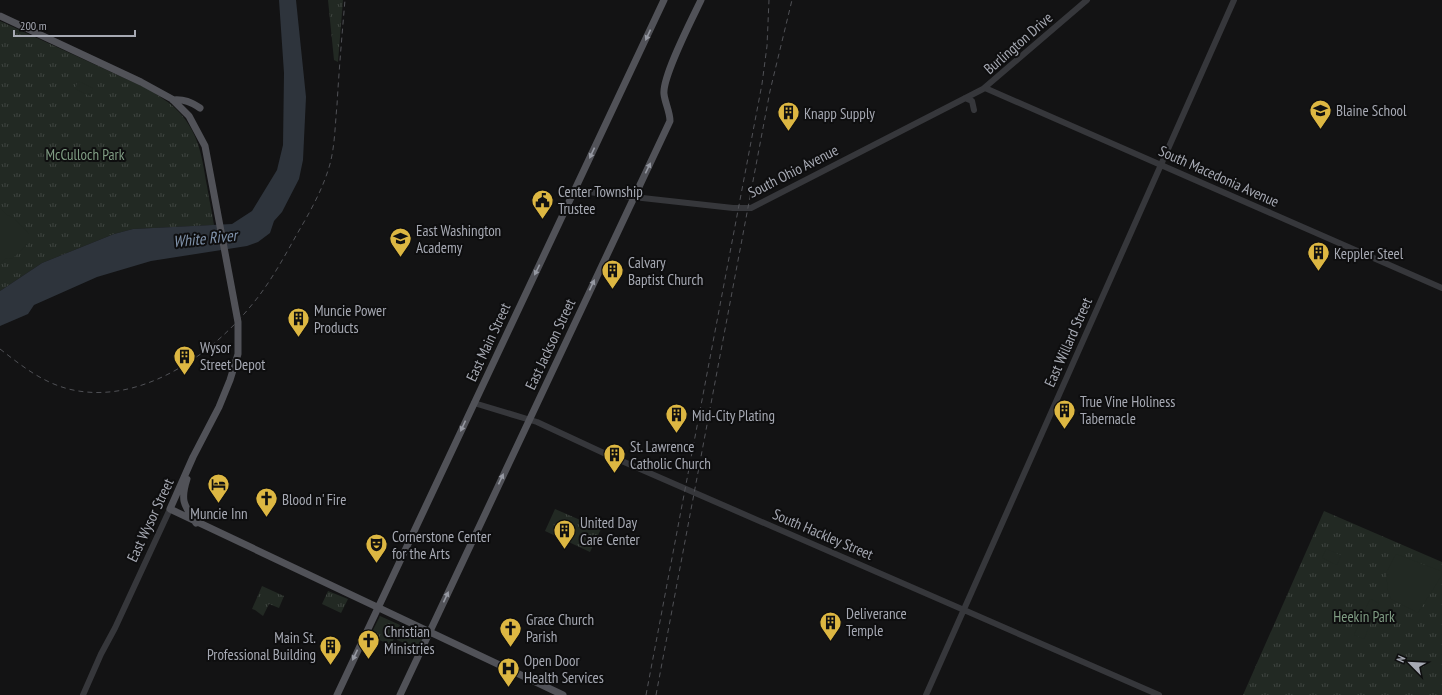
<svg xmlns="http://www.w3.org/2000/svg" width="1442" height="695" font-family="'PT Sans Narrow',sans-serif">
<defs>
<pattern id="park-tufts" width="24" height="20" patternUnits="userSpaceOnUse"><rect width="24" height="20" fill="#222923"/><path d="M3 7l-1-3M5 7V3M7 7l1-3M15 17l-1-3M17 17v-4M19 17l1-3" fill="none" stroke="#3f4541"/></pattern>
</defs>
<rect width="100%" height="100%" fill="#131314"/>
<!-- park -->
<path fill="url(#park-tufts)" d="M328,0h15l-5,62 -4,-2z
M0,21l148,68c11,7 23,14 32,24 20,23 22,45 27,73 2,13 5,26 7,39l-81,4 -19,5 -72,29 -42,28z
M555,509l46,20 -11,23 -45,-21z
M1324,511l118,51v133h-199z
M262,586l22,10 -5,12 -10,-4 -6,12 -8,-6 -3,-1z
M328,591l20,8 -7,14 -19,-9z
M380,616l20,9 -9,20 -21,-9z
M403,627l18,8 2,3 -6,12 -1,-2 -19,-8z"/>
<!-- garden -->
<path fill="#222923" d="M78,81l15,7 -3,8 -15,-7z
M0,208l7,7 7,3 15,16v9l-16,15 -8,1 -5,5z
M1326,549l15,6 -4,10 -15,-7z
M1396,554l45,17 1,4 -24,38 -27,-14 -3,-8 -2,-18z
M1370,599l9,4 -15,36 -10,-4z"/>
<!-- water -->
<path fill="#2e343c" d="M279,0h17l10,97 -3,63 -4,19 -17,33 -8,9 -4,12 -12,9 -11,4 -96,15 -54,16 -63,28 -6,9 -28,12v-35l42,-28 72,-29 19,-5 99,-5 20,-13 25,-41 6,-25 1,-72z"/>
<g fill="none" stroke-linecap="round" stroke-linejoin="round">
<!-- minor -->
<path stroke="#36373b" stroke-width="6" d="M985,88l457,200
M965,98l7,3 2,9
M575,189l13,3 145,16h18l232,-119 104,-89
M474,403l63,19 71,33 551,240
M83,695l18,-41 14,-26 55,-119
M926,695l308,-695"/>
<!-- major -->
<path stroke="#515258" stroke-width="7" d="M0,16l141,66 31,17 17,17 16,30 33,176v32l-8,26 -11,27 -26,50 -23,52 393,186
M173,100c11,-1 18,2 27,8
M187,479c-7,22 -3,26 9,44
M337,695l327,-695
M400,695l270,-574c0,-9 -5,-18 -6,-27 -2,-17 28,-75 37,-94"/>
<!-- rail -->
<path stroke="#505156" stroke-width="1" stroke-dasharray="5 4" stroke-linecap="butt" d="M0,349c22,17 44,35 73,41 67,14 136,-33 177,-83 19,-22 33,-48 47,-73 13,-22 26,-45 33,-70 5,-19 5,-39 7,-59 2,-35 5,-70 8,-105
M646,695l116,-611 5,-38 2,-46
M656,695l114,-604 22,-91"/>
</g>
<!-- one-way arrows -->
<defs><path id="oneway-solid" d="M-6-.8H1V-3.2L6.5 0L1 3.2V.8H-6Z"/></defs>
<g fill="#9598a1">
<use href="#oneway-solid" transform="translate(648 35) rotate(115)"/>
<use href="#oneway-solid" transform="translate(592 153) rotate(115)"/>
<use href="#oneway-solid" transform="translate(648 168) rotate(-64)"/>
<use href="#oneway-solid" transform="translate(537 270) rotate(116)"/>
<use href="#oneway-solid" transform="translate(592 285) rotate(-65)"/>
<use href="#oneway-solid" transform="translate(463 426) rotate(115)"/>
<use href="#oneway-solid" transform="translate(501 479) rotate(-65)"/>
<use href="#oneway-solid" transform="translate(446 597) rotate(-65)"/>
<use href="#oneway-solid" transform="translate(355 655) rotate(115)"/>
</g>
<!-- icons -->
<defs>
<symbol id="school-pin" viewBox="-11 -11 22 30"><path d="M0 17L-7.5 6A9.5 9.5 0 1 1 7.5 6Z" fill="#ddb742" stroke="#0e0e0f"/><path d="M0-5L7-2L0 1L-7-2ZM-4 1L0 2.5L4 1V4Q0 6-4 4Z" fill="#111"/></symbol>
<symbol id="building-pin" viewBox="-11 -11 22 30"><path d="M0 17L-7.5 6A9.5 9.5 0 1 1 7.5 6Z" fill="#ddb742" stroke="#0e0e0f"/><path d="M-4-6H4V6H1V3H-1V6H-4ZM-2.5-4.3h1.7v1.8h-1.7ZM.8-4.3h1.7v1.8H.8ZM-2.5-1h1.7V.8h-1.7ZM.8-1h1.7V.8H.8Z" fill="#111"/></symbol>
<symbol id="civic-pin" viewBox="-11 -11 22 30"><path d="M0 17L-7.5 6A9.5 9.5 0 1 1 7.5 6Z" fill="#ddb742" stroke="#0e0e0f"/><path d="M-.6-6.5H3V-4.5H.6V-3L4-1V1h2V6H-6V1h2V-1L-.6-3ZM-1.2 2.5V6h2.4V2.5Z" fill="#111"/></symbol>
<symbol id="hotel-pin" viewBox="-11 -11 22 30"><path d="M0 17L-7.5 6A9.5 9.5 0 1 1 7.5 6Z" fill="#ddb742" stroke="#0e0e0f"/><path d="M-6-4.5h1.5V1H6V5H4.5V3h-9V5H-6ZM-4 0a1.8 1.8 0 1 1 3.6 0ZM.5 0V-2.5h3Q6-2.5 6 0Z" fill="#111"/></symbol>
<symbol id="church-pin" viewBox="-11 -11 22 30"><path d="M0 17L-7.5 6A9.5 9.5 0 1 1 7.5 6Z" fill="#ddb742" stroke="#0e0e0f"/><path d="M-1.2-6h2.4v3.5h3.3v2.4h-3.3V6h-2.4V-.1h-3.3v-2.4h3.3Z" fill="#111"/></symbol>
<symbol id="theatre-pin" viewBox="-11 -11 22 30"><path d="M0 17L-7.5 6A9.5 9.5 0 1 1 7.5 6Z" fill="#ddb742" stroke="#0e0e0f"/><path d="M-5-5.5Q0-4 5-5.5V0Q5 5 0 6Q-5 5-5 0ZM-3.3-2.5H-1v1.5H-3.3ZM1-2.5H3.3v1.5H1ZM-2.8 1Q0 5.5 2.8 1Z" fill="#111"/></symbol>
<symbol id="hospital-pin" viewBox="-11 -11 22 30"><path d="M0 17L-7.5 6A9.5 9.5 0 1 1 7.5 6Z" fill="#ddb742" stroke="#0e0e0f"/><path d="M-5-5h3v3.5h4V-5h3V5h-3V1.5h-4V5h-3Z" fill="#111"/></symbol>
</defs>
<g fill-rule="evenodd">
<use href="#school-pin" x="1308" y="98" width="25" height="34"/>
<use href="#building-pin" x="776" y="100" width="25" height="34"/>
<use href="#civic-pin" x="530" y="188" width="25" height="34"/>
<use href="#school-pin" x="388" y="226" width="25" height="34"/>
<use href="#building-pin" x="1306" y="240" width="25" height="34"/>
<use href="#building-pin" x="600" y="258" width="25" height="34"/>
<use href="#building-pin" x="286" y="306" width="25" height="34"/>
<use href="#building-pin" x="172" y="344" width="25" height="34"/>
<use href="#building-pin" x="1052" y="398" width="25" height="34"/>
<use href="#building-pin" x="664" y="402" width="25" height="34"/>
<use href="#building-pin" x="602" y="442" width="25" height="34"/>
<use href="#hotel-pin" x="206" y="472" width="25" height="34"/>
<use href="#church-pin" x="254" y="486" width="25" height="34"/>
<use href="#building-pin" x="552" y="518" width="25" height="34"/>
<use href="#theatre-pin" x="364" y="532" width="25" height="34"/>
<use href="#building-pin" x="818" y="610" width="25" height="34"/>
<use href="#church-pin" x="498" y="616" width="25" height="34"/>
<use href="#church-pin" x="356" y="628" width="25" height="34"/>
<use href="#building-pin" x="318" y="634" width="25" height="34"/>
<use href="#hospital-pin" x="496" y="656" width="25" height="34"/>
</g>
<g text-anchor="middle" dominant-baseline="central" stroke-width="4" stroke-linejoin="round" paint-order="stroke">
<!-- street labels -->
<g font-size="15" fill="#a6a9b3" stroke="#0e0e0f">
<text transform="translate(1018 43) rotate(-41)">Burlington Drive</text>
<text transform="translate(793 171) rotate(-27)">South Ohio Avenue</text>
<text transform="translate(1219 176) rotate(24)">South Macedonia Avenue</text>
<text transform="translate(488 342) rotate(-65)">East Main Street</text>
<text transform="translate(1068 342) rotate(-66)">East Willard Street</text>
<text transform="translate(550 344) rotate(-65)">East Jackson Street</text>
<text transform="translate(150 520) rotate(-65)">East Wysor Street</text>
<text transform="translate(823 534) rotate(23)">South Hackley Street</text>
</g>
<!-- poi labels -->
<g font-size="15" fill="#a6a9b3" stroke="#0e0e0f" text-anchor="start">
<text x="1336" y="110">Blaine School</text>
<text x="804" y="113">Knapp Supply</text>
<text x="558" y="191">Center Township<tspan x="558" dy="17">Trustee</tspan></text>
<text x="416" y="230">East Washington<tspan x="416" dy="17">Academy</tspan></text>
<text x="1334" y="253">Keppler Steel</text>
<text x="628" y="262">Calvary<tspan x="628" dy="17">Baptist Church</tspan></text>
<text x="314" y="310">Muncie Power<tspan x="314" dy="17">Products</tspan></text>
<text x="200" y="347">Wysor<tspan x="200" dy="17">Street Depot</tspan></text>
<text x="1080" y="401">True Vine Holiness<tspan x="1080" dy="17">Tabernacle</tspan></text>
<text x="692" y="415">Mid-City Plating</text>
<text x="630" y="446">St. Lawrence<tspan x="630" dy="17">Catholic Church</tspan></text>
<text x="282" y="499">Blood n' Fire</text>
<text x="219" y="513" text-anchor="middle">Muncie Inn</text>
<text x="580" y="522">United Day<tspan x="580" dy="17">Care Center</tspan></text>
<text x="392" y="536">Cornerstone Center<tspan x="392" dy="17">for the Arts</tspan></text>
<text x="846" y="613">Deliverance<tspan x="846" dy="17">Temple</tspan></text>
<text x="526" y="619">Grace Church<tspan x="526" dy="17">Parish</tspan></text>
<text x="384" y="631">Christian<tspan x="384" dy="17">Ministries</tspan></text>
<text x="316" y="637" text-anchor="end">Main St.<tspan x="316" dy="17">Professional Building</tspan></text>
<text x="524" y="660">Open Door<tspan x="524" dy="17">Health Services</tspan></text>
</g>
<!-- park labels -->
<g font-size="15" fill="#7f9c83" stroke="#0e0e0f">
<text x="85" y="154">McCulloch Park</text>
<text x="1364" y="616">Heekin Park</text>
</g>
<!-- water labels -->
<g font-size="16" font-style="italic" fill="#8093ab" stroke="#0e0e0f">
<text transform="translate(205 238) rotate(-6)">White River</text>
</g>
</g>
<!-- north arrow -->
<g transform="translate(1410 663) rotate(294)" stroke="#0e0e0f" stroke-width="3" paint-order="stroke">
<path d="M0-3L7 15L0 10L-7 15Z" fill="#a6a9b3"/>
<text y="-6" font-size="11" font-weight="bold" text-anchor="middle" fill="#a6a9b3">N</text>
</g>
<!-- scale -->
<path d="M14 30v6h121v-6" fill="none" stroke="#a6a9b3" stroke-width="2"/>
<text x="20" y="30" font-size="12" fill="#a6a9b3" stroke="#0e0e0f" stroke-width="3" paint-order="stroke">200 m</text>
</svg>
